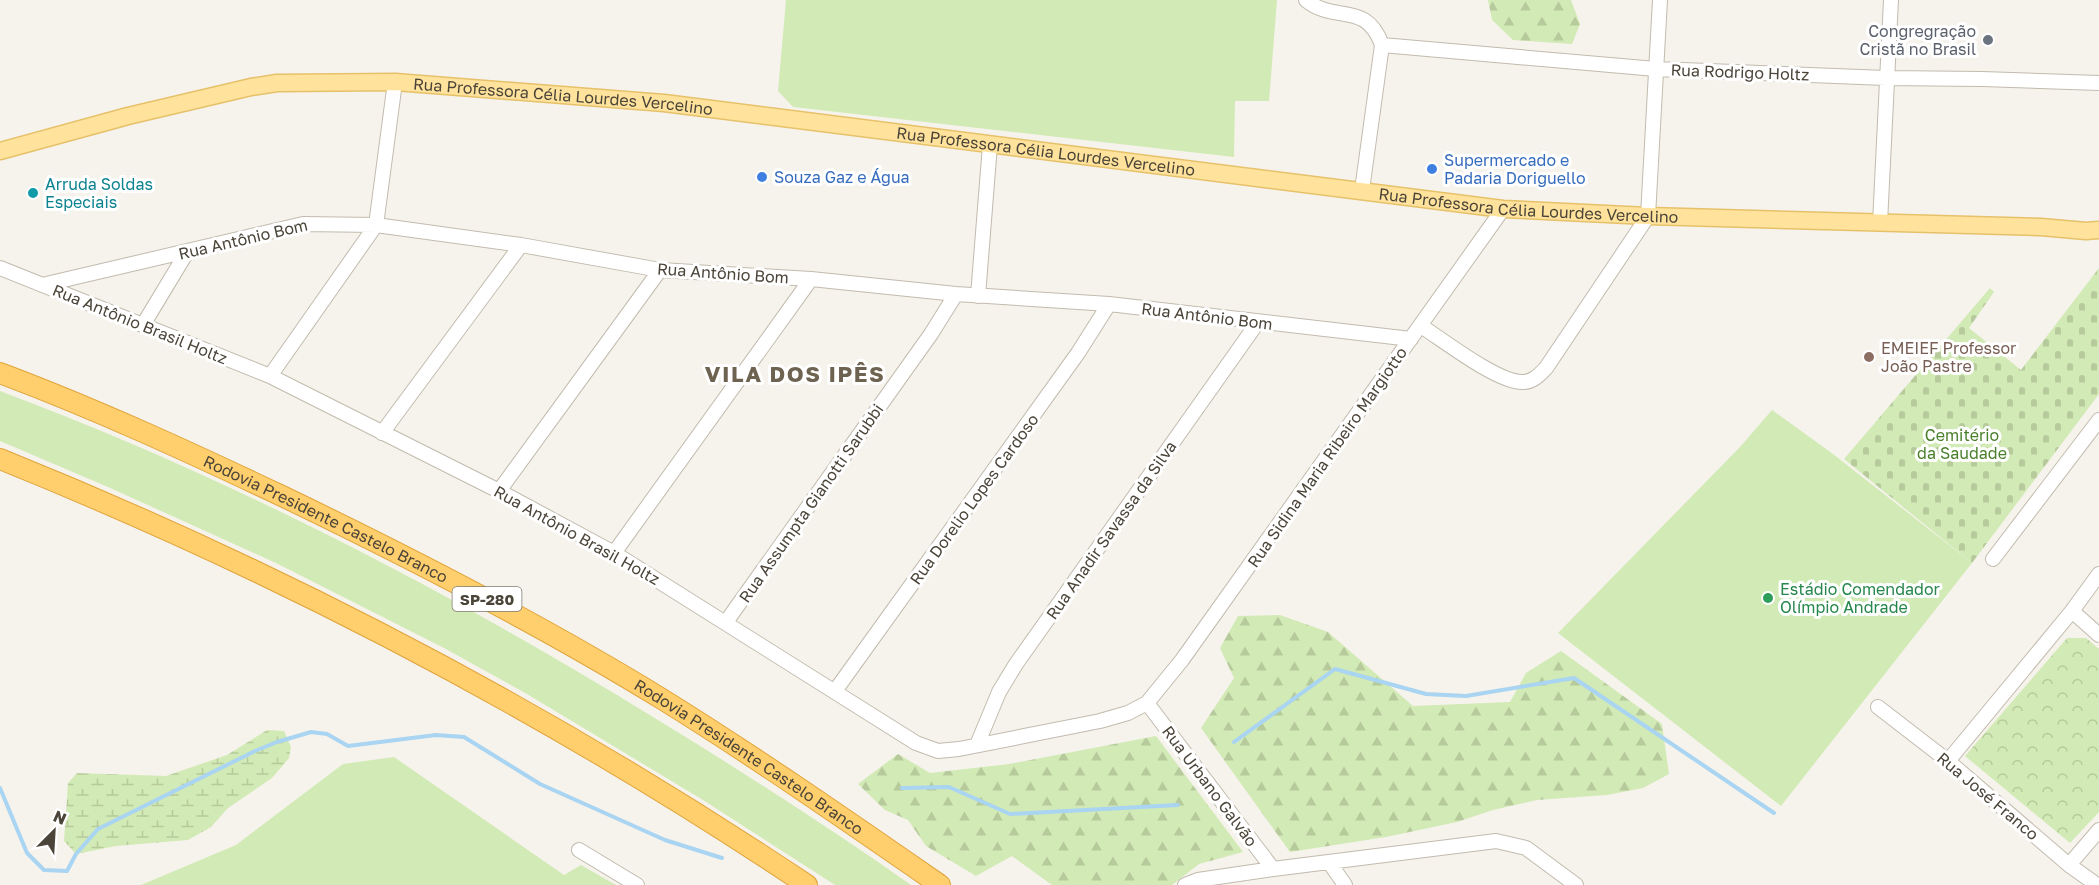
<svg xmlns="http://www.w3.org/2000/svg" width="2099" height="885" font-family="'Golos Text',sans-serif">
<defs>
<pattern id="forest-firs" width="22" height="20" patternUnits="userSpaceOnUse" patternTransform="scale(1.5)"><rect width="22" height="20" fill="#d2eab5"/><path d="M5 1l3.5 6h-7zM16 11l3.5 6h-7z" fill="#b6ca9c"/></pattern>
<pattern id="wetland-marsh" width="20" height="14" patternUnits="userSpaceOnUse" patternTransform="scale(1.5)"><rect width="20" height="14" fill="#d2eab5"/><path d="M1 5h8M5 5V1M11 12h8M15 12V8" fill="none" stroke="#b6ca9c"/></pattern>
<pattern id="cemetery-stones" width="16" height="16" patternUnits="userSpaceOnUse" patternTransform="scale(1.5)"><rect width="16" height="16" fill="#d2eab5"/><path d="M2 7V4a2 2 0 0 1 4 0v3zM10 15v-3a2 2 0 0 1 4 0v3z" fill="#b6ca9c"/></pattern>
<pattern id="park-crowns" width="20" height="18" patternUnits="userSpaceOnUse" patternTransform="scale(1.5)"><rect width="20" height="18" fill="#d2eab5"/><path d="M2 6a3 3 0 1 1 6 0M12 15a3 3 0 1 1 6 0" fill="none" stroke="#b6ca9c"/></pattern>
</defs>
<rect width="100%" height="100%" fill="#f6f3ec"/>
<!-- grass -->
<path fill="#d2eab5" d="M786,0h491l-8,101h-34l-1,56 -441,-50 -15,-16z
M0,391c229,86 445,198 653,326 87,53 174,109 258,168h-76l-132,-85 -176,-106 -83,-46 -168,-85 -168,-76 -108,-46z
M1772,410l61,44 139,109 -191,243 -223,-173 182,-186z
M394,757l170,118 17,-10 35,20h-475l95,-40 107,-81z"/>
<!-- forest -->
<path fill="url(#forest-firs)" d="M1488,0h83l9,24 -8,20 -59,-4 -21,-20z
M1280,615l48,17 85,74 97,-4 16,-29 35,-22 101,73 7,50 -26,14 -36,7 -70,5 -44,10 -36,12 -71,15 -96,15 -89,-124 33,-50 -14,-30 18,-32z
M1156,736l87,116 -44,12 -27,21h-120l-40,-29 -36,20 -50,-30 -18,-26 -23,-10 -27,-26 40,-30 32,19 79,-9z"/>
<!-- wetland -->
<path fill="url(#wetland-marsh)" d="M267,730l17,1 7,16 -2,11 -17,20 -44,30 -17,19 -23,13 -72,6 -40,8 -12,-13 4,-58 9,-10 89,3 61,-21z"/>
<!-- cemetery -->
<path fill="url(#cemetery-stones)" d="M2099,268v126l-127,169 -128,-104 146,-171 4,4 -25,36 52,42z"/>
<!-- park -->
<path fill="url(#park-crowns)" d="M2067,638h19l13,11v163l-29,31 -105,-87z"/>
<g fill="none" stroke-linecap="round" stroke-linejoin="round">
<!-- stream -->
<path stroke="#a9d4f2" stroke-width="4" d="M1234,742l101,-73 91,25 40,2 108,-18 200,135
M0,788l27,65 17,17 23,1 9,-17 22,-25 157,-78 22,-9 34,-10 16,2 21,12 88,-11 28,2 76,47 125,56 57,18
M902,788l47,-1 61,27 168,-9"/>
<defs>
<path id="minor" d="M1306,0c29,24 60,0 76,45l-20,145
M1382,45l274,24 230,9 96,1 117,4
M1880,223l11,-223
M0,268l270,108 229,115 115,62 302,190 22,8 21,-2 141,-28 28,-8 19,-10 35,-43 321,-451
M42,285l261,-61 73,1 145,20 139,25 151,9 145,15 153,10 302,35
M978,296l12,-151
M143,325l44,-73
M1421,326c22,14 77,57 102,56 10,0 16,-7 23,-14l102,-152 12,-216
M270,376l106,-151 19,-143
M382,433l139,-188
M499,491l161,-221
M614,553l197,-274
M1993,559l106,-139
M2072,611l27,24
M726,622l205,-288 25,-40
M835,691l243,-338 31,-49
M1147,703l126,166
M1878,707l70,54 121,104 28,20
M977,745l22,-53 17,-28 242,-342
M1948,761l124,-150 27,-37
M579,850l58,35
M1329,862l16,23
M2069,865l30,-35
M1185,885l13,-5 75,-11 223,-28 30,7 50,37"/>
<g id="major">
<path id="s1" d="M0,151l128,-35 123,-29 26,-4 118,-1 269,21 839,106 145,7 393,11 45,4 13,-1"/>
</g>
<g id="highway">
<path id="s2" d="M0,373c96,36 189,79 282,123 129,62 258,128 380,203 95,59 187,123 278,186"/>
<path d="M0,459c283,114 553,256 807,426"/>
</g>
</defs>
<!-- minor casing -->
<use href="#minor" stroke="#c2bbae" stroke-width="16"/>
<!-- major casing -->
<use href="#major" stroke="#e6c16a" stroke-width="19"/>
<!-- highway casing -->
<use href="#highway" stroke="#e0a43c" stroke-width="22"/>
<!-- minor -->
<use href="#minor" stroke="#fff" stroke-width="14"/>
<!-- major -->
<use href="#major" stroke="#ffe39c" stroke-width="16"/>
<!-- highway -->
<use href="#highway" stroke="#ffcf6e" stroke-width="20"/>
</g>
<!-- markers -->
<circle fill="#6b7280" stroke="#fff" stroke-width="2" cx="1988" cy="40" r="6"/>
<g fill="#3f7fe0" stroke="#fff" stroke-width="2">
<circle cx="1432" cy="169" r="6"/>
<circle cx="762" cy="177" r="6"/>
</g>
<circle fill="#0f9aa8" stroke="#fff" stroke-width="2" cx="33" cy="193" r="6"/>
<circle fill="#8d6e63" stroke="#fff" stroke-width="2" cx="1869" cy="357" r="6"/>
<circle fill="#2e9e5b" stroke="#fff" stroke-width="2" cx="1768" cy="598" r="6"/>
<g text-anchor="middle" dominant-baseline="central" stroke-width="6" stroke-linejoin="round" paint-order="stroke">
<!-- shield labels -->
<rect fill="#fff" stroke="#817c74" stroke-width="1.5" x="452.5" y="587" width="69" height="24" rx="4.5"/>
<g font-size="15" font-weight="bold" fill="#4b4439">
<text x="487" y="599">SP-280</text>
</g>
<!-- worship labels -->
<g font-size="16" fill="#5b616d" stroke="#fff" text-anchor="end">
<text x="1976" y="31">Congregração<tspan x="1976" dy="18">Cristã no Brasil</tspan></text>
</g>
<!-- street labels -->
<g font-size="16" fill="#4b4439" stroke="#fff">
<text transform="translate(1740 72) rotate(2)">Rua Rodrigo Holtz</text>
<text stroke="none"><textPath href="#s1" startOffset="572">Rua Professora Célia Lourdes Vercelino</textPath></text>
<text stroke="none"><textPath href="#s1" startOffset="1058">Rua Professora Célia Lourdes Vercelino</textPath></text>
<text stroke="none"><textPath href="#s1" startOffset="1544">Rua Professora Célia Lourdes Vercelino</textPath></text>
<text transform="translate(243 239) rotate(-13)">Rua Antônio Bom</text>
<text transform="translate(723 273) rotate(4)">Rua Antônio Bom</text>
<text transform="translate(1207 316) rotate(7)">Rua Antônio Bom</text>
<text transform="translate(140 324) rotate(22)">Rua Antônio Brasil Holtz</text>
<text transform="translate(1327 457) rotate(-55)">Rua Sidina Maria Ribeiro Margiotto</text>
<text transform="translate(974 499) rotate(-54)">Rua Dorelio Lopes Cardoso</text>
<text transform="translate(811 503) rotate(-55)">Rua Assumpta Gianotti Sarubbi</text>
<text stroke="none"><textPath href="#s2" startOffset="357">Rodovia Presidente Castelo Branco</textPath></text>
<text transform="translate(1111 530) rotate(-55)">Rua Anadir Savassa da Silva</text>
<text transform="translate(577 535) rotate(29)">Rua Antônio Brasil Holtz</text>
<text stroke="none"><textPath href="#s2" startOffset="843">Rodovia Presidente Castelo Branco</textPath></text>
<text transform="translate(1210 786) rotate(53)">Rua Urbano Galvão</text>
<text transform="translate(1988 796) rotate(40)">Rua José Franco</text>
</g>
<!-- shop labels -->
<g font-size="16" fill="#366cbe" stroke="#fff" text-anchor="start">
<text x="1444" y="160">Supermercado e<tspan x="1444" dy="18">Padaria Doriguello</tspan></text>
<text x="774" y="177">Souza Gaz e Água</text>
</g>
<!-- culture labels -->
<g font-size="16" fill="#0d838f" stroke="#fff" text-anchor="start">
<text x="45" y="184">Arruda Soldas<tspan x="45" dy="18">Especiais</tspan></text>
</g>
<!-- education labels -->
<g font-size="16" fill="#785e54" stroke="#fff" text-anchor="start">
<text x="1881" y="348">EMEIEF Professor<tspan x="1881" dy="18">João Pastre</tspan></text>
</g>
<!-- park labels -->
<g font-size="16" fill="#4a7f2a" stroke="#fff">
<text x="1962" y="435">Cemitério<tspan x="1962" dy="18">da Saudade</tspan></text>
</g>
<!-- leisure labels -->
<g font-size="16" fill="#27864d" stroke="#fff" text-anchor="start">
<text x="1780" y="589">Estádio Comendador<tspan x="1780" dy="18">Olímpio Andrade</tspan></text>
</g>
<!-- district labels -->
<g font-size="22" font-weight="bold" letter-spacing="1.5" fill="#6e6250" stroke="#fff">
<text x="795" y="373">VILA DOS IPÊS</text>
</g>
</g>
<!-- north arrow -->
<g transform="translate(54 831) rotate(24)" stroke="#ffffff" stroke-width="4.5" paint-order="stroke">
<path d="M0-4.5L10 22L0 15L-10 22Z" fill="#4b4439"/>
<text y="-9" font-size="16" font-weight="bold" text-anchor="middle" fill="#4b4439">N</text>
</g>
</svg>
